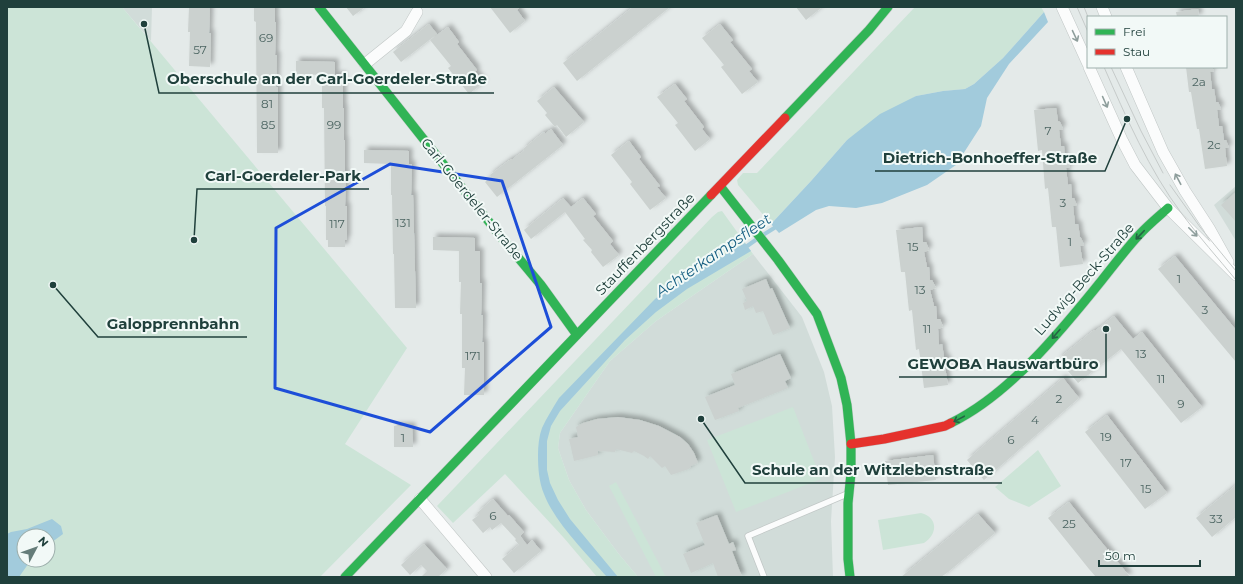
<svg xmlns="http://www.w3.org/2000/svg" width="1243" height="584" font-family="Montserrat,sans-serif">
<defs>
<filter id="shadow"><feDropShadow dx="3.5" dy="-3.5" stdDeviation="2" flood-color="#0004"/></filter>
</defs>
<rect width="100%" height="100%" fill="#e4eae9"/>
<!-- built -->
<path fill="#d1dcd9" d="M122,7h30l-1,34z
M1236,186v55l-22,-36z
M753,254l49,63 22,55 8,34 3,51 -4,64 2,56h-195l-20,-24 -32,-43 -17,-30 -11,-32 2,-15 50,-72 46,-40z"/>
<!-- green -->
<path fill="#cce4d7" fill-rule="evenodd" d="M7,7h115l285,341 -62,96 66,41 -91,92h-313zM24,536h24v24h-24z
M915,7h126l3,5 -41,46 -29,26 -9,5 -22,2 -27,5 -69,44 -36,41 -40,43 -33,-39 -1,-5 6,-7h14z
M722,211l31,43 -97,67 -46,40 -50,72 -2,15 11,32 17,30 32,43 20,24h-41l-33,-39 -59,-64 -52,49 -16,-17 275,-289 6,-5z
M793,407l28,72 -85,33 -29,-72z
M1038,450l23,36 -32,21 -20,-8 -14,-12z
M616,482l50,95h-10l-47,-91z
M921,513c17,4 17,21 3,30l-41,7 -5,-30z"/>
<!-- water -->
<path fill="#a2cbdc" d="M1044,12l4,10 -39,42 -22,34 -6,28 -25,39 -29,20 -45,18 -26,5 -27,-2 -13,4 -37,23 -8,-9 40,-43 36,-41 33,-26 36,-18 27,-5 22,-2 9,-5 29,-26z
M745,243l6,8 -64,38 -31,23 -31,28 -65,71 -9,15 -4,15v29l3,13 8,17 12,19 48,58h-11c-20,-23 -52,-54 -63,-83 -5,-12 -6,-26 -6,-39 0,-9 1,-19 4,-27 5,-11 11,-20 17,-30l96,-99 21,-16z
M52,519l9,7 2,8 -15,11v-9h-24v24h7l-12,17h-12v-43l4,-2 16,-3z"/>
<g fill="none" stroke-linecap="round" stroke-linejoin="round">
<!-- stream -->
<path stroke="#a2cbdc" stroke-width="4" d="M763,235l16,-10
M743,249l14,-10"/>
</g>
<!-- building -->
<path fill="#cbd1cf" filter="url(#shadow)" d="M189,7h21l-1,26h2l-1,34 -21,-1 1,-34h-2z
M254,7h21v15h1l-1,33h2l-1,32h2v66h-21l-1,-131 -2,-1z
M346,7h19l-12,9z
M490,7h28l1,1 -2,2 8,11 -15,12z
M633,7h37l-93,74 -14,-18z
M796,7h26l-16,13z
M1198,9l1,8h-22l-1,-5z
M429,24l8,10 -36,28 -8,-10z
M720,24l13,16 -3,2 22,27 -3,2 9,11 -16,12 -21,-27 3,-2 -22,-27z
M448,27l11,15 -2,2 20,26 -2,2 8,11 -14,11 -21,-26 3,-2 -21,-26z
M296,61l39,1v13h8v33h1v32h1v33h1l-1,33h2v34h-2v7h-17v-7h-2v-34h-1l-1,-98h-2v-33l-26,-1z
M1186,67h26l2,4 -4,1 2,17h2l2,13h2l3,7 -4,1 2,16h3l2,14h2l3,8h-4l2,18 -22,3 -6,-40h-2l-6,-37h-2z
M675,84l12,15 -3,2 20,26 -2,2 8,10 -15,12 -20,-26 3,-2 -21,-26z
M554,87l30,35 -18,15 -9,-12 -2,2 -10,-12 2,-2 -10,-12z
M1056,108l2,13 2,1 3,7 -4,1 2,16h3l1,14h2l3,8h-4l2,17 3,-1 1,14h2l3,8h-4l2,18h3l2,13 1,1 3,7 -4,1 3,18 -23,3 -4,-40h-4l-4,-39 -3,1 -3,-39 -4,1 -4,-41z
M551,129l12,16 -66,52 -12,-15 6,-5 -1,-2 21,-16 1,1 6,-5 6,-4 -1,-2 21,-17 1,2z
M629,141l12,16 -2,2 21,27 -3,1 9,11 -16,12 -20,-26 2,-2 -21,-27z
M364,150l45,1v13h3l-1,31h2l3,113h-21l-1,-54h-1l-1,-59h-1v-31l-27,-1z
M1236,192v30l-15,-17z
M563,198l8,9 12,-9 13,16 -3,2 20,25 -3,3 9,11 -16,12 -12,-15 1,-2 -9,-10 2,-1 -20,-27 -34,27 -7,-9z
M922,227l1,15h3l3,8 -5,2 3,15h2l1,13h2l4,8 -6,2 4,16h2l1,13h3l3,8 -5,2 1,16 3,-1 2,13h2l3,9 -4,1 3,18 -24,3 -5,-39 -3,1 -4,-40 -3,1 -4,-39h-4l-5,-42z
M433,237l42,1v13h5v32h2l-1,32h2l-1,27h2v53h-20l1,-27h-3v-54h-2l1,-32h-2v-31l-26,-1z
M1175,256l61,74v32l-78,-93z
M766,279l4,10 2,-1 18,40 -17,7 -10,-24 -7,2 -3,-7 -8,4 -2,-7 4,-2 -5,-12z
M1114,316l19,23 9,-7 60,75 -21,16 -60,-74 -43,34 -20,-24 36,-29 1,1z
M780,354l11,24 -6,3 3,7 -50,20 1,3 -24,9 -10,-23 30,-12 -4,-11z
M1063,378l16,20 -95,82 -17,-20z
M1107,415l60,78 -22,16 -60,-77z
M618,417l22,3 19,6 21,11 8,7 6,9 4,10 -7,3 -2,3 -18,6 -6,-9 -3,2 -12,-12 -2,3 -4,-3 -10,-5 -2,2 -16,-4 -1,3 -17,-1v4l-24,6 -5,-22 9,-2 -2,-10 7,-4 14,-4z
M394,426h18l1,21h-19z
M933,455l3,25 -48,5 -3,-24z
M1236,485v32l-24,20 -16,-19z
M493,499l15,17 1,-1 15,17 -4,4 7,9 5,-5 9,11 -27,22 -12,-14 17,-14 -4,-5 1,-1 -15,-16 -9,7 -2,-3 -7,6 -11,-13 7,-5 -2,-2z
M1069,502l20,25 41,50h-34l-7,-8 -41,-51z
M978,514l17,19 -47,39 -7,5h-40z
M717,515l12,29 4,-2 3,8 -4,1 10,26h-24l-5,-14 -22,10 -8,-19 22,-9 -9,-22z
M424,544l23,25 -9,8h-17l6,-6 -6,-6 -11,10 -9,-10z"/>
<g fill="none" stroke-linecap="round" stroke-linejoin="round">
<defs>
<path id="lane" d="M764,577l-16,-41 99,-42"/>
<path id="street" d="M1062,7l26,57
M1102,7l4,10
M365,64l41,-33 11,-19
M1089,67l33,73 13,25 33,43 68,67
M1126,67l37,85 22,39 24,37 19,34
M420,499l66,78"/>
<path id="fast" d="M319,7l182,230 40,48 36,50
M785,118l84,-88 19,-23
M720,186l58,74 39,54 24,64 6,27 4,39v29l-3,30v56l2,18
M951,423c59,-29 110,-92 151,-143 12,-15 24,-31 37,-45 9,-10 19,-18 29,-27
M345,577l366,-382"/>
<path id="jam" d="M711,195l74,-77
M851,444l33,-5 61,-13 6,-3"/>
</defs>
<!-- lane casing -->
<use href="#lane" stroke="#c1c7c6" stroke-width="7"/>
<!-- street casing -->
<use href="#street" stroke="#c1c7c6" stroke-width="12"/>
<!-- fast casing -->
<use href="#fast" stroke="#c0c8c6" stroke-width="10"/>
<!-- jam casing -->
<use href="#jam" stroke="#c0c8c6" stroke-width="10"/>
<!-- lane -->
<use href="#lane" stroke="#fbfcfc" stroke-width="5.5"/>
<!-- street -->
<use href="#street" stroke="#fbfcfc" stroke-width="11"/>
<!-- fast -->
<use href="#fast" stroke="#30b455" stroke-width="9"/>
<!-- jam -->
<use href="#jam" stroke="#e5322d" stroke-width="9"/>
<!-- tram -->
<path stroke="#c6cbca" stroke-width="1" d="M1077,7l11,25
M1084,7l4,10
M1104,67c22,50 45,103 78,147 17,23 36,44 54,66
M1111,67l30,64 22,42
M1170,185l30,42 36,44"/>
</g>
<!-- one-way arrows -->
<defs><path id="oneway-shaft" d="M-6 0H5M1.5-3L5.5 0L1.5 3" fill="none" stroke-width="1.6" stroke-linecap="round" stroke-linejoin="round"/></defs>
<g stroke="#8e9e9c">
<use href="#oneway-shaft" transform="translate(1075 36) rotate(65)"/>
<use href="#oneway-shaft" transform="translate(1105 102) rotate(66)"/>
<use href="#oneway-shaft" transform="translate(1178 179) rotate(-118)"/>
<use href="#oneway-shaft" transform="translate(1193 232) rotate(45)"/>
</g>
<g stroke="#256344">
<use href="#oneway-shaft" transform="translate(1140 235) rotate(134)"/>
<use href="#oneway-shaft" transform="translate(1056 334) rotate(131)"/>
<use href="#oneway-shaft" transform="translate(959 419) rotate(152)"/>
</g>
<!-- marked area -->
<path fill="none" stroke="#1d4ed8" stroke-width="3" stroke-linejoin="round" d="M390,164l112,17 49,146 -121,105 -155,-44 1,-160z"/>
<g text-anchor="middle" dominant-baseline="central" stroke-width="4" stroke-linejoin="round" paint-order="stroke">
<!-- number labels -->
<g font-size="12" fill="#4c6562">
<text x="266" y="37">69</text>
<text x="200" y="49">57</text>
<text x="1199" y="81">2a</text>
<text x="267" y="103">81</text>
<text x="268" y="124">85</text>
<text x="334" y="124">99</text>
<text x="1048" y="130">7</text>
<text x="1214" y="144">2c</text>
<text x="1063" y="202">3</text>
<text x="403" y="222">131</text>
<text x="337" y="223">117</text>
<text x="1070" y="241">1</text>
<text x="913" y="246">15</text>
<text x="1179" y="278">1</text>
<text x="920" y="289">13</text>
<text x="1205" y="309">3</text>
<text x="927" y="328">11</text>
<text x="1141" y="353">13</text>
<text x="473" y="355">171</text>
<text x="1161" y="378">11</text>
<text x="1059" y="398">2</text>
<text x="1181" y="403">9</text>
<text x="1035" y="419">4</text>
<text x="1106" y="436">19</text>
<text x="403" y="437">1</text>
<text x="1011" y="439">6</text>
<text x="1126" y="462">17</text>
<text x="1146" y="488">15</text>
<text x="493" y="515">6</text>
<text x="1216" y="518">33</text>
<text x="1069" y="523">25</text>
</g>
<!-- street labels -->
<g font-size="14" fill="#20403c" stroke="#f2f9f7">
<text transform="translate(472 199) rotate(51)">Carl-Goerdeler-Straße</text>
<text transform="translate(645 244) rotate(-46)">Stauffenbergstraße</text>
<text transform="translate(1084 279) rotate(-49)">Ludwig-Beck-Straße</text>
</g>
<!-- water labels -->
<g font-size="15" font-style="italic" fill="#155e81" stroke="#f2f9f7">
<text transform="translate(713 255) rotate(-34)">Achterkampsfleet</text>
</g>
</g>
<!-- callouts -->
<path fill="none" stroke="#20403c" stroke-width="1.5" d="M144 24L159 93H494M1127 119L1105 171H875M194 240L197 189H369M53 285L98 337H247M1106 329L1106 377H899M701 419L745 483H1002"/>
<g fill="#20403c" stroke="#f2f9f7" stroke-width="1.5">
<circle cx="144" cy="24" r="4"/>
<circle cx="1127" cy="119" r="4"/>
<circle cx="194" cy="240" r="4"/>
<circle cx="53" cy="285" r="4"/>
<circle cx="1106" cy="329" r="4"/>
<circle cx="701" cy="419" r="4"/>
</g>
<g font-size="15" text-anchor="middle" font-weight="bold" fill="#20403c" stroke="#f2f9f7" stroke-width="4" stroke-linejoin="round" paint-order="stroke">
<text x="327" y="84">Oberschule an der Carl-Goerdeler-Straße</text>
<text x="990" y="163">Dietrich-Bonhoeffer-Straße</text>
<text x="283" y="181">Carl-Goerdeler-Park</text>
<text x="173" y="329">Galopprennbahn</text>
<text x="1003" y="369">GEWOBA Hauswartbüro</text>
<text x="873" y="475">Schule an der Witzlebenstraße</text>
</g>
<!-- border -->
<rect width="1243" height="584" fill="none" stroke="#20403c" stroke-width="16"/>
<!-- legend -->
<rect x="1087" y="16" width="140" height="52" fill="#f2f9f7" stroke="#9eafac"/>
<rect x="1095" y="29" width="20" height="6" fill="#30b455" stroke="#9eafac"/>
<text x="1123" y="36" font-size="12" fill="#20403c">Frei</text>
<rect x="1095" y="49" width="20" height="6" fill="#e5322d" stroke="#9eafac"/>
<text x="1123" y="56" font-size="12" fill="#20403c">Stau</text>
<!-- north arrow -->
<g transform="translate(36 548) rotate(49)"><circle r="19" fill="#f2f9f7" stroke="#9eafac"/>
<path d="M0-3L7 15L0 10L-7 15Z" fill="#657c79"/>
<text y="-6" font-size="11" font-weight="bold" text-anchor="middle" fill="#20403c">N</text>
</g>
<!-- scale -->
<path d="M1099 560v6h101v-6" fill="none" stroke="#20403c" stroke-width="2"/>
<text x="1105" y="560" font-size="12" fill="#20403c" stroke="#f2f9f7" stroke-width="3" paint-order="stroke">50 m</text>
</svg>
